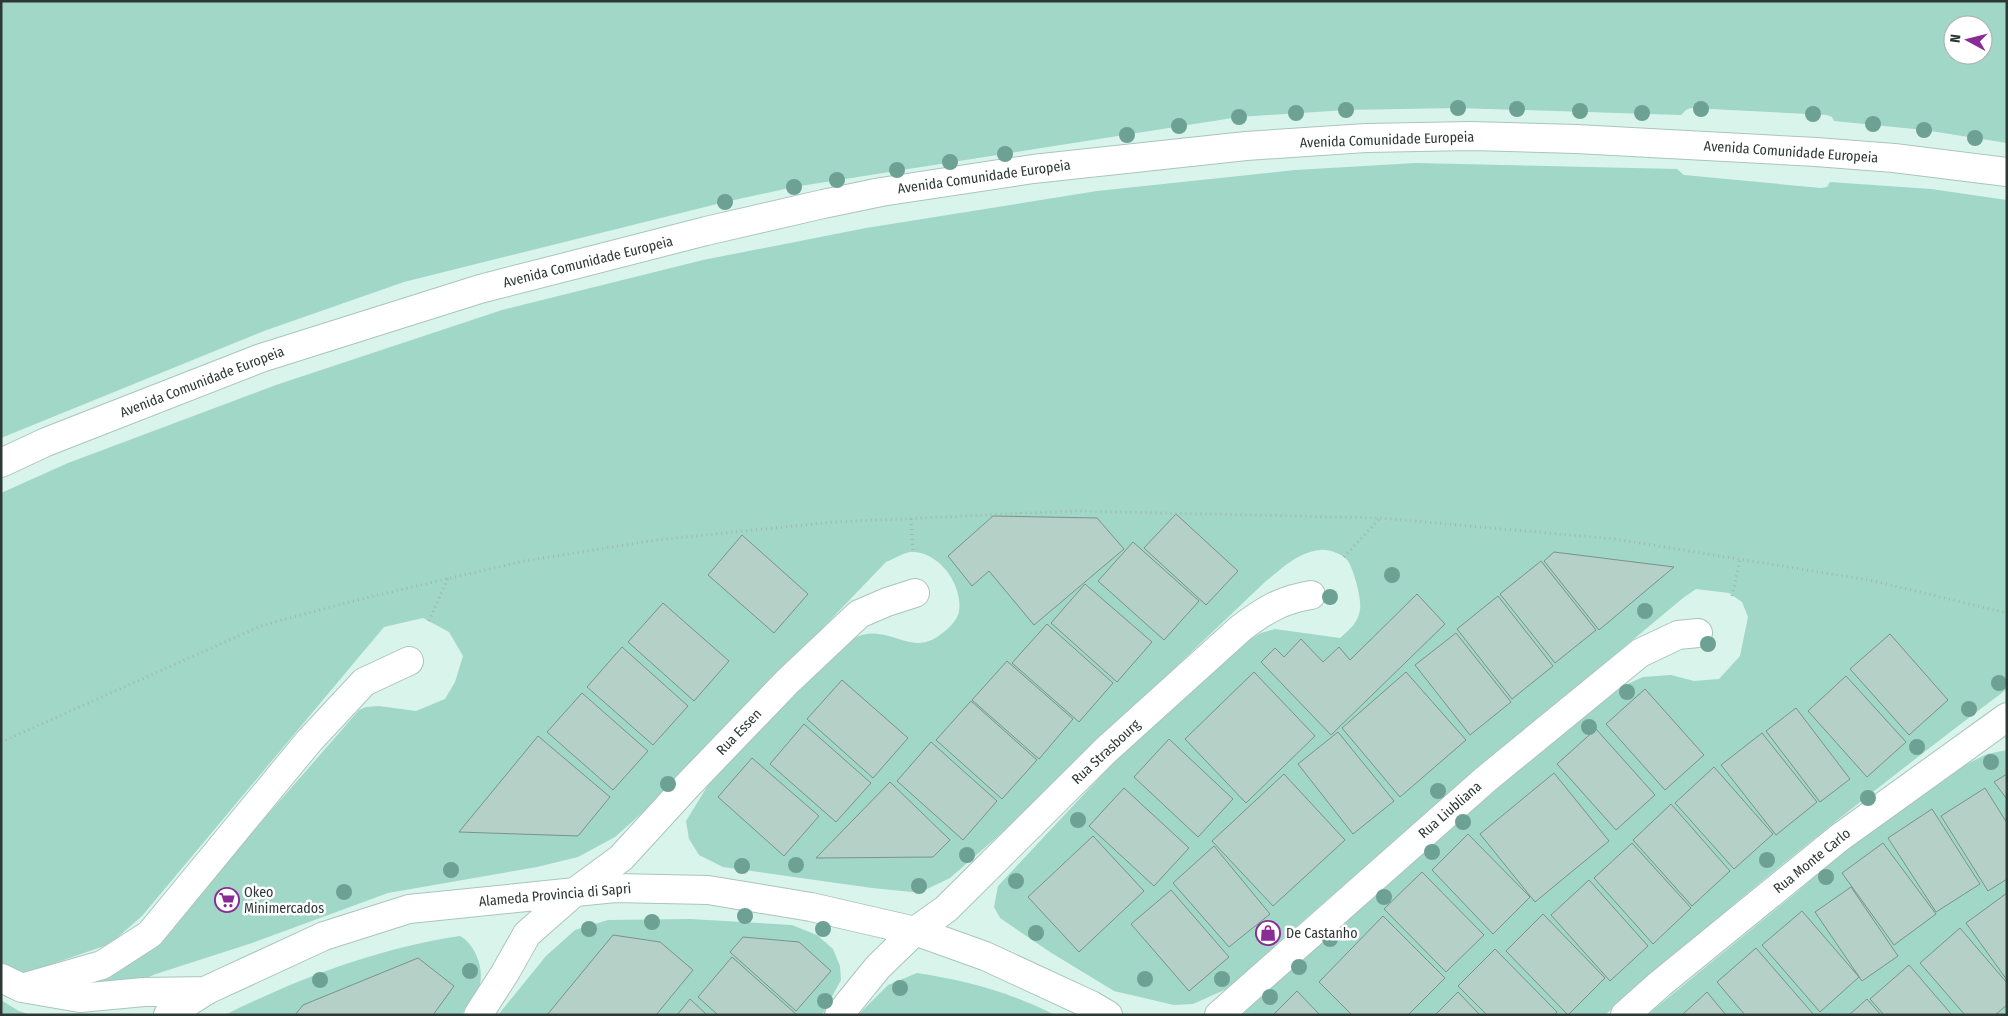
<svg xmlns="http://www.w3.org/2000/svg" width="2008" height="1016" font-family="'Fira Sans Condensed',sans-serif">
<rect width="100%" height="100%" fill="#d9f4eb"/>
<!-- green -->
<path fill="#a1d7c6" fill-rule="evenodd" d="M1,1h2006v142l-83,-13 -90,-9 -2,-4 -5,-2 -136,-7 -5,2 -5,5 -223,-7 -112,2 -107,7 -445,70 -69,15 -321,80 -140,49 -263,107zM1953,25h30v30h-30z
M1416,163l261,6 7,6 137,13 6,-1 3,-5 101,7 76,11v489c-138,104 -273,211 -402,326h-362l3,-6 110,-99 254,-218 33,-15 28,-2 23,6 25,-2 21,-23 8,-39 -6,-15 -13,-9 -33,-4 -13,9 -247,206 -157,138 -39,41 -47,21 -19,1 -60,-14 -64,-39 -50,-34 -6,-11 4,-21 118,-126 131,-119 14,-8 14,-4 65,9c9,-8 18,-15 20,-28 2,-11 -6,-39 -12,-49 -5,-7 -20,-12 -28,-11 -22,2 -37,18 -54,31l-269,256 -47,41 -25,12 -13,2 -40,-4 -149,-21 -24,-12 -10,-16 -3,-18 24,-39 135,-140c11,-5 21,-10 33,-8 22,2 37,17 59,3 8,-5 21,-16 22,-26 4,-26 -20,-60 -48,-59 -8,1 -17,7 -25,10l-226,235 -45,40 -37,20 -41,10 -149,26 -136,50 -96,31 -46,19 -14,-6c12,-13 30,-19 42,-31 77,-80 149,-163 221,-246l7,-3 13,-1 37,5 29,-12 10,-17 8,-26 -14,-24 -26,-14 -39,9 -242,289 -32,28 -87,30 -22,-6v-475l67,-30 208,-78 226,-75 201,-50 163,-32 231,-37 198,-21z
M2007,750v265h-360l150,-123 69,-60 101,-68 20,-10z
M690,919l102,6 25,10 16,14 7,17 1,14 -19,35h-324l48,-59 29,-26 33,-10z
M460,936c16,9 25,34 19,52 -4,9 -13,19 -18,27h-236c74,-37 154,-67 235,-79z
M917,973c48,7 95,20 138,42h-197l30,-30z
M1,1000l18,11 12,4h-30z"/>
<!-- building -->
<path fill="#b5d0c6" stroke="#7a938b" d="M1176,514l62,57 -32,34 -62,-57z
M993,516l104,2 27,31 -90,76 -45,-54 -17,15 -24,-30z
M742,535l66,59 -34,39 -66,-58z
M1133,542l66,59 -35,39 -66,-59z
M1554,552l120,15 -75,63 -55,-69z
M1541,561l55,69 -41,33 -55,-69z
M1085,584l67,58 -35,40 -66,-59z
M1417,594l28,30 -114,111 -70,-73 14,-14 9,9 17,-18 22,23 16,-15 11,13z
M1498,596l55,70 -41,33 -55,-70z
M663,603l66,58 -35,40 -66,-59z
M1047,624l66,59 -34,39 -67,-59z
M1456,633l55,69 -41,33 -55,-70z
M1890,634l58,66 -39,35 -59,-66z
M622,647l66,59 -35,39 -66,-58z
M1007,661l66,58 -34,40 -67,-59z
M1254,672l61,64 -69,67 -61,-64z
M1406,672l60,68 -66,57 -58,-69z
M1846,676l60,66 -39,35 -59,-66z
M842,680l66,58 -35,40 -66,-59z
M1645,689l59,66 -39,35 -59,-66z
M582,693l66,58 -35,39 -66,-58z
M971,701l66,59 -35,39 -66,-59z
M1796,708l54,71 -30,23 -54,-71z
M804,724l67,59 -35,39 -66,-58z
M1596,729l59,66 -39,35 -59,-66z
M1338,732l56,69 -41,33 -55,-70z
M1762,733l55,69 -41,33 -55,-70z
M538,736l72,61 -32,39 -119,-4z
M1169,739l64,60 -35,38 -64,-60z
M931,742l66,59 -34,39 -66,-59z
M752,758l67,58 -35,40 -66,-59z
M1714,767l59,67 -39,35 -59,-66z
M1554,773l55,68 -74,61 -55,-68z
M1284,774l61,66 -72,66 -61,-65z
M2007,774v25l-13,-17z
M890,782l60,58 -17,17 -117,1z
M1124,788l65,60 -35,38 -65,-60z
M1985,788l22,35v56l-19,12 -47,-75z
M1671,804l59,67 -38,35 -59,-66z
M1932,809l48,75 -44,28 -48,-74z
M1468,834l62,63 -37,37 -61,-64z
M1093,836l51,55 -65,61 -51,-55z
M1632,843l59,65 -38,36 -59,-66z
M1883,843l53,71 -42,31 -52,-72z
M1214,846l56,68 -41,33 -56,-64z
M1422,872l62,63 -38,37 -62,-63z
M1589,880l59,66 -38,35 -59,-66z
M1851,887l47,69 -36,25 -47,-69z
M1171,890l58,67 -40,34 -58,-67z
M2007,893v87l-41,-57z
M1802,911l57,66 -39,35 -58,-67z
M1543,914l62,64 -37,37 -62,-64z
M1383,916l62,62 -37,37h-56l-33,-33z
M1960,928l47,55v22l-12,10h-30l-45,-52z
M613,935l47,7 33,28 -37,45h-109z
M743,937l56,5 32,29 -35,40 -66,-59z
M1756,948l58,67h-69l-28,-33z
M1495,949l62,63 -3,3h-67l-29,-29z
M732,957l65,58h-79l-20,-18z
M418,958l36,28 -21,29h-138l8,-10z
M1909,965l43,50h-68l-14,-16z
M1297,991l23,24h-47z
M1458,992l22,23h-45z
M1707,992l19,23h-44z
M690,999l17,16h-30z
M1867,999l14,16h-32z"/>
<g fill="none" stroke-linecap="round" stroke-linejoin="round">
<defs>
<path id="street" d="M1,978l21,10 58,10 64,-6 62,-1
M22,988l80,-23 48,-31 159,-193 55,-59 45,-21
M168,1015l39,-25 117,-54 85,-27 206,-21 93,2 103,17 104,24 70,25 106,49 17,10
M478,1015l27,-42 22,-39 49,-43 45,-33 66,-72 100,-104 72,-68 28,-12 28,-9
M839,1015l39,-48 37,-36 31,-22 160,-159 135,-122c24,-18 40,-28 70,-33
M1219,1015l267,-236 154,-126 38,-18 20,-2
M1625,1015l36,-32 178,-145 168,-121"/>
<path id="secondary" d="M1,463l45,-21 215,-84 219,-69 226,-58 117,-27 58,-12 152,-23 213,-23 120,-8 105,-2 105,3 240,13 78,6 113,14"/>
</defs>
<!-- street casing -->
<use href="#street" stroke="#aac5bc" stroke-width="30"/>
<!-- secondary casing -->
<use href="#secondary" stroke="#aac5bc" stroke-width="30"/>
<!-- path -->
<path stroke="#a1b7af" stroke-width="3" stroke-dasharray="1 4" stroke-linecap="butt" d="M911,519l2,33
M1344,557l36,-39
M1732,596l8,-36
M429,621l19,-43
M1,742l262,-117 106,-28 155,-36 132,-21 177,-18 243,-11 304,7 235,21 259,42 133,32"/>
<!-- street -->
<use href="#street" stroke="#fff" stroke-width="28"/>
<!-- secondary -->
<use href="#secondary" stroke="#fff" stroke-width="28"/>
</g>
<!-- trees -->
<g fill="#6da194">
<circle cx="1458" cy="108" r="8"/>
<circle cx="1517" cy="109" r="8"/>
<circle cx="1701" cy="109" r="8"/>
<circle cx="1346" cy="110" r="8"/>
<circle cx="1580" cy="111" r="8"/>
<circle cx="1296" cy="113" r="8"/>
<circle cx="1642" cy="113" r="8"/>
<circle cx="1813" cy="114" r="8"/>
<circle cx="1239" cy="117" r="8"/>
<circle cx="1873" cy="124" r="8"/>
<circle cx="1179" cy="126" r="8"/>
<circle cx="1924" cy="130" r="8"/>
<circle cx="1127" cy="135" r="8"/>
<circle cx="1975" cy="138" r="8"/>
<circle cx="1005" cy="154" r="8"/>
<circle cx="950" cy="162" r="8"/>
<circle cx="897" cy="170" r="8"/>
<circle cx="837" cy="180" r="8"/>
<circle cx="794" cy="187" r="8"/>
<circle cx="725" cy="202" r="8"/>
<circle cx="1392" cy="575" r="8"/>
<circle cx="1330" cy="597" r="8"/>
<circle cx="1645" cy="611" r="8"/>
<circle cx="1708" cy="644" r="8"/>
<circle cx="1999" cy="683" r="8"/>
<circle cx="1627" cy="692" r="8"/>
<circle cx="1969" cy="709" r="8"/>
<circle cx="1589" cy="727" r="8"/>
<circle cx="1917" cy="747" r="8"/>
<circle cx="1991" cy="762" r="8"/>
<circle cx="668" cy="784" r="8"/>
<circle cx="1438" cy="791" r="8"/>
<circle cx="1868" cy="798" r="8"/>
<circle cx="1078" cy="820" r="8"/>
<circle cx="1463" cy="822" r="8"/>
<circle cx="1432" cy="852" r="8"/>
<circle cx="967" cy="855" r="8"/>
<circle cx="1767" cy="860" r="8"/>
<circle cx="796" cy="865" r="8"/>
<circle cx="742" cy="866" r="8"/>
<circle cx="451" cy="870" r="8"/>
<circle cx="1826" cy="877" r="8"/>
<circle cx="1016" cy="881" r="8"/>
<circle cx="919" cy="886" r="8"/>
<circle cx="344" cy="892" r="8"/>
<circle cx="1384" cy="897" r="8"/>
<circle cx="745" cy="916" r="8"/>
<circle cx="652" cy="922" r="8"/>
<circle cx="589" cy="929" r="8"/>
<circle cx="823" cy="929" r="8"/>
<circle cx="1036" cy="933" r="8"/>
<circle cx="1330" cy="939" r="8"/>
<circle cx="1299" cy="967" r="8"/>
<circle cx="470" cy="971" r="8"/>
<circle cx="1145" cy="979" r="8"/>
<circle cx="1222" cy="979" r="8"/>
<circle cx="320" cy="980" r="8"/>
<circle cx="900" cy="988" r="8"/>
<circle cx="1270" cy="997" r="8"/>
<circle cx="825" cy="1001" r="8"/>
</g>
<!-- icons -->
<defs>
<symbol id="supermarket-ring" viewBox="-11 -11 22 22"><circle r="9.5" fill="#fff" stroke="#8a2c96" stroke-width="1.5"/><path d="M-6-5.5h2.5l.6 2H6L4.5 2H-2.5L-4.4-4H-6ZM-1.5 3.2a1.3 1.3 0 1 0 .1 0ZM3 3.2a1.3 1.3 0 1 0 .1 0Z" fill="#8a2c96"/></symbol>
<symbol id="shop-ring" viewBox="-11 -11 22 22"><circle r="9.5" fill="#fff" stroke="#8a2c96" stroke-width="1.5"/><path d="M-5-2.5h2.3a2.7 3.5 0 0 1 5.4 0H5L5.5 6h-11ZM-1.5-2.5h3a1.5 2.3 0 0 0-3 0Z" fill="#8a2c96"/></symbol>
</defs>
<g fill-rule="evenodd">
<use href="#supermarket-ring" x="213" y="886" width="28" height="28"/>
<use href="#shop-ring" x="1254" y="919" width="28" height="28"/>
</g>
<g text-anchor="middle" dominant-baseline="central" stroke-width="5" stroke-linejoin="round" paint-order="stroke">
<!-- street labels -->
<g font-size="14" fill="#2d3834" stroke="#fff">
<text transform="translate(1387 140) rotate(-2)">Avenida Comunidade Europeia</text>
<text transform="translate(1791 152) rotate(4)">Avenida Comunidade Europeia</text>
<text transform="translate(984 177) rotate(-8)">Avenida Comunidade Europeia</text>
<text transform="translate(588 262) rotate(-14)">Avenida Comunidade Europeia</text>
<text transform="translate(202 382) rotate(-21)">Avenida Comunidade Europeia</text>
<text transform="translate(739 732) rotate(-46)">Rua Essen</text>
<text transform="translate(1106 752) rotate(-43)">Rua Strasbourg</text>
<text transform="translate(1450 810) rotate(-41)">Rua Liubliana</text>
<text transform="translate(1812 861) rotate(-39)">Rua Monte Carlo</text>
<text transform="translate(555 895) rotate(-5)">Alameda Provincia di Sapri</text>
</g>
<!-- poi labels -->
<g font-size="14" fill="#2d3834" stroke="#fff" text-anchor="start">
<text x="244" y="892">Okeo<tspan x="244" dy="16">Minimercados</tspan></text>
<text x="1286" y="933">De Castanho</text>
</g>
</g>
<!-- border -->
<rect width="2008" height="1016" fill="none" stroke="#2d3834" stroke-width="5"/>
<!-- north arrow -->
<g transform="translate(1968 40) rotate(277)"><circle r="24" fill="#ffffff" stroke="#abafae"/>
<path d="M0-4L9 19L0 12L-9 19Z" fill="#8a2c96"/>
<text y="-8" font-size="14" font-weight="bold" text-anchor="middle" fill="#2d3834">N</text>
</g>
</svg>
